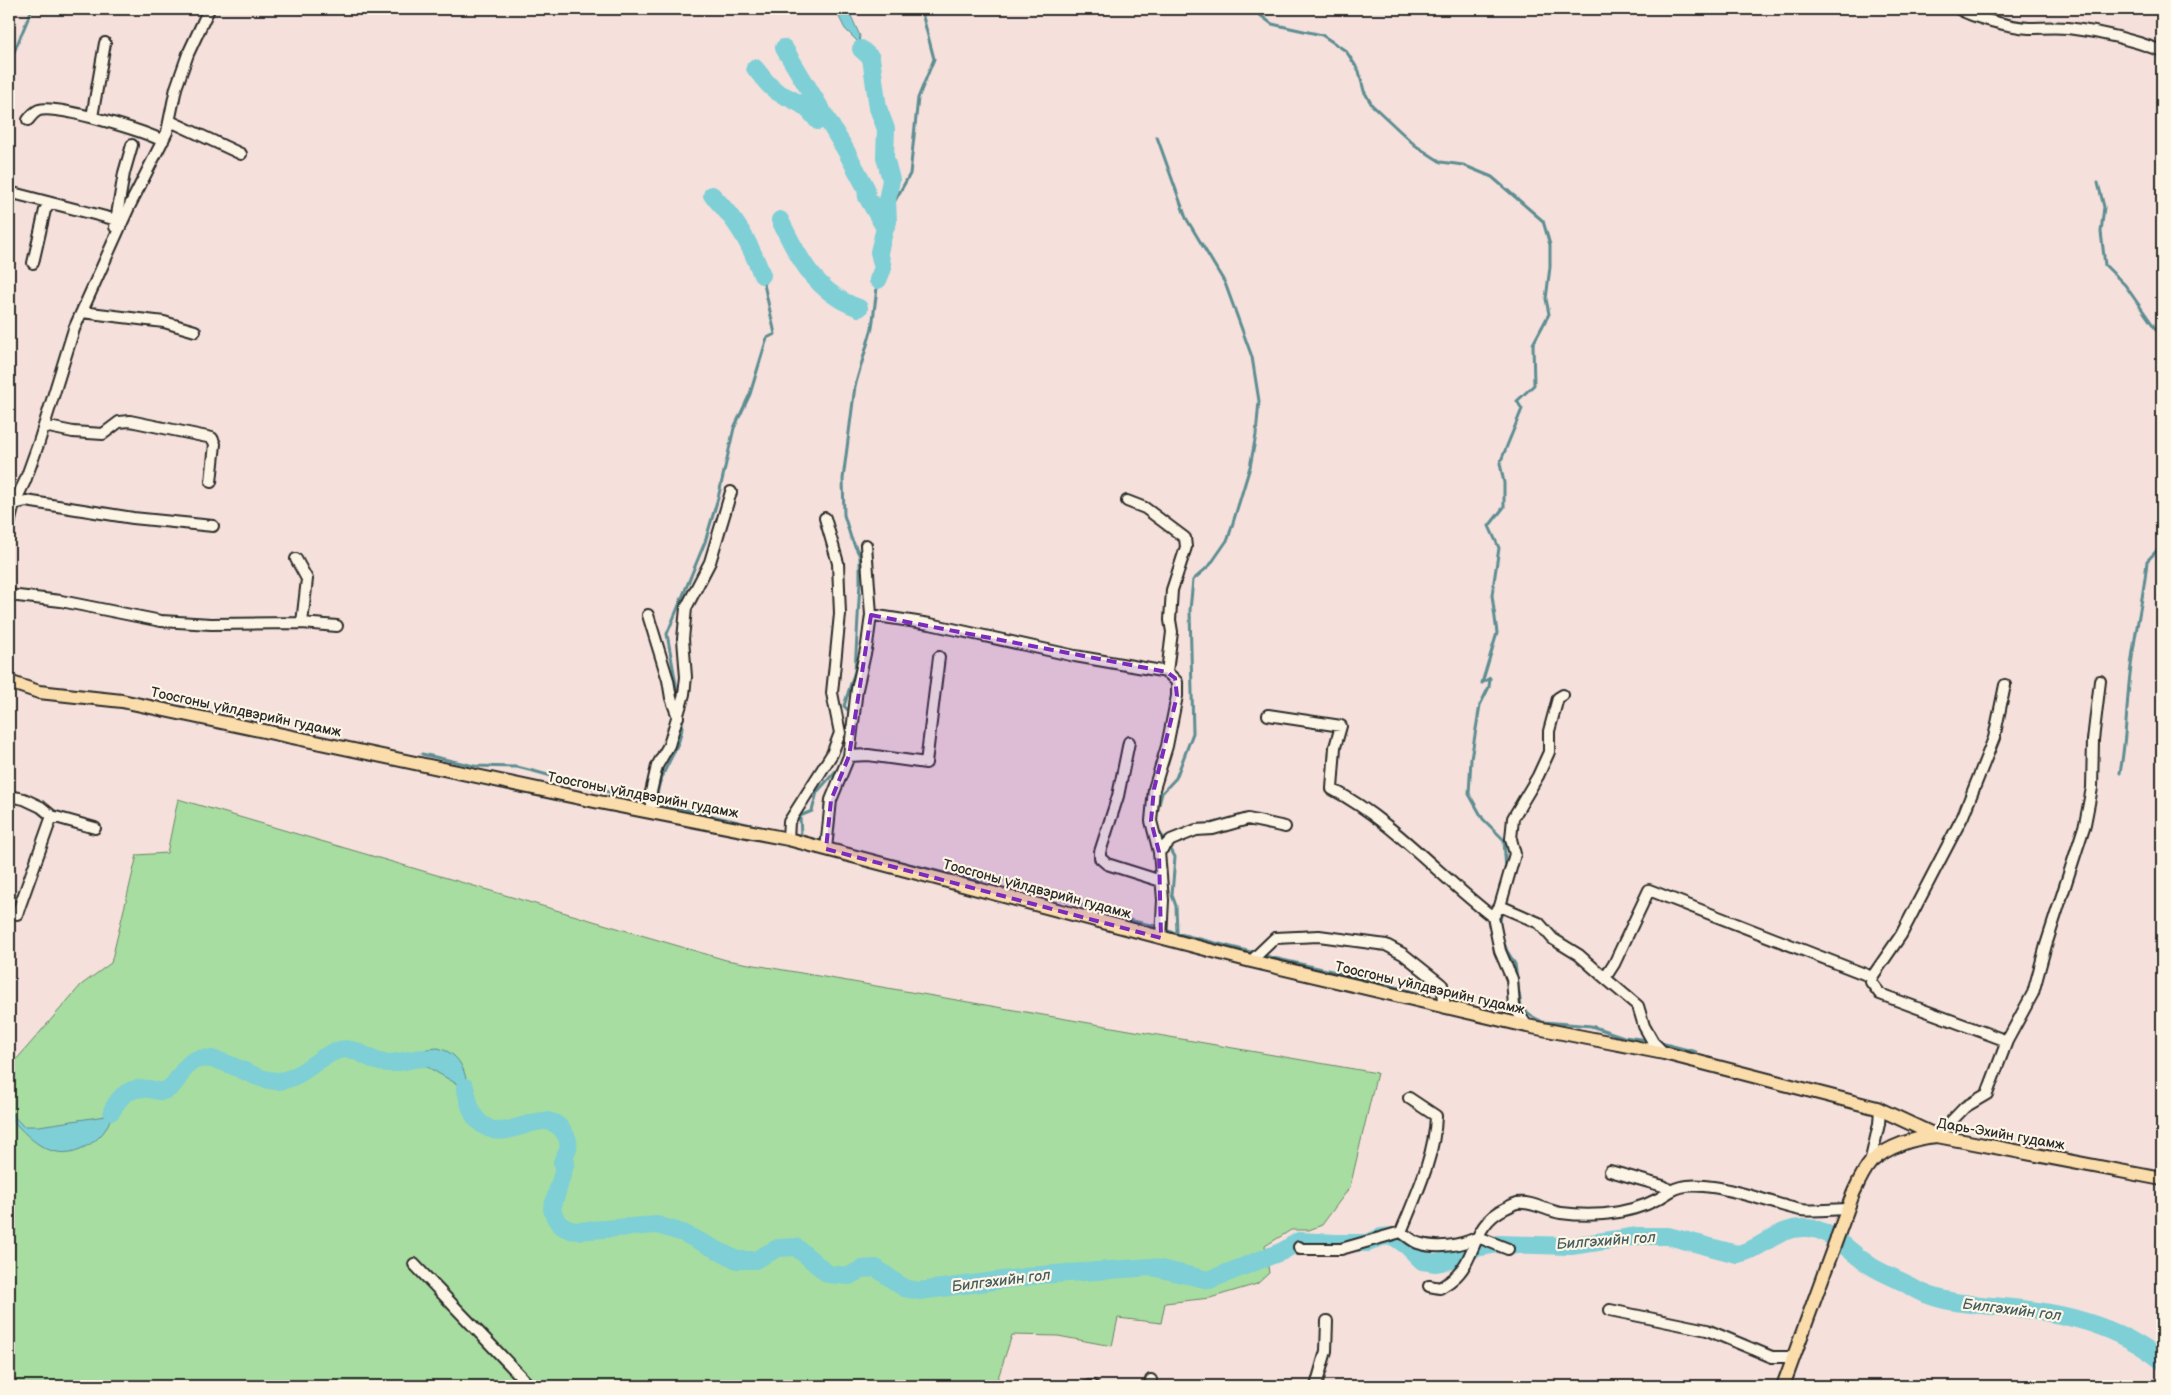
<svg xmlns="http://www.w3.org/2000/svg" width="2171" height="1395" font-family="'Balsamiq Sans',sans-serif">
<rect width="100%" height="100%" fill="#f5e0db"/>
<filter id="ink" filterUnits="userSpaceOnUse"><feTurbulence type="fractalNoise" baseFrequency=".02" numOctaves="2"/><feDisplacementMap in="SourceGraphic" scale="10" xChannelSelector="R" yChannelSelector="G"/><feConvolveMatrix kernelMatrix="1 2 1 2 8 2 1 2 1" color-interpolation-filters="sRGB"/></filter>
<g filter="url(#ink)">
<!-- green -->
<path fill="#a7dda0" stroke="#698466" d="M178,799l548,161 651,113 -27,114 -28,38 -13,5h-18l-26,16 4,27 -12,11 -47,14 -45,5 -4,20 -43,-5 -6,28 -54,-10 -46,-1 -14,43 -6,8h-983v-318l72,-83 30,-22 26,-108 30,-2z"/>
<!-- water -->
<path fill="#7ecfd6" stroke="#5d8d92" d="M835,9h13l12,27 -1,7 -14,-14z
M438,1048c31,8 27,35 34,60l-2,1 -6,-19 -7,-6 -40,-23 -14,2v-3l24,-11z
M125,1091l1,3c-13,8 -13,24 -21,36 -6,9 -15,15 -25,19 -30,13 -53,-12 -71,-33v-5l14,15h16l66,-10c9,-6 10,-18 20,-25z"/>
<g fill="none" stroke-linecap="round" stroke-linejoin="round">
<!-- stream -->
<path stroke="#5d8d92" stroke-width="3" d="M1252,9l20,15 50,11 24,16 13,20 5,20 8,14 44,41 25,16 22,3 29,12 51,44 7,24v22l-4,32 3,15 -16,30 1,41 -17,16 5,8 -22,54 4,20v24l-15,19 10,22 -7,47 5,38 -15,50 8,-5 -1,9 -9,18 -9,54 -2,35 14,25 21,21 2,31
M9,64l23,-55
M2098,183l6,24 -3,25 4,33 20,20 37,53
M888,213l22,-39 8,-76 16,-39 -13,-50
M679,701l-12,-67 38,-92 13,-44 16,-70 16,-34 17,-56 8,-4 -13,-59
M851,713l-7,-7 11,-35 5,-89v-26l-9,-18 -7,-23 -1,-36 12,-93 17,-58 6,-48
M422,754l52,12 43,1 20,5 64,18 167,39
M2120,773c7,-36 6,-71 11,-107 4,-35 13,-70 16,-105l15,-16
M657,803c-2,-32 29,-55 25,-86
M1156,816l6,-23 14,-15 17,-45 -3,-123 3,-30 17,-15 18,-26 22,-72 6,-32 3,-34 -7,-44 -27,-74 -39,-65 -29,-81
M1156,828l10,13
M801,836l-1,-20 12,-5 5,-19 25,-28
M1169,846l6,11 -3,38 4,11 1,27
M885,858l68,17 30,5h25l108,37 43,10
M1499,928l3,-19
M1164,930l91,23
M1502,938l5,13 8,13 6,43 12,10 8,4
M1261,955l106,24 75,21
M1533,1021l58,5 33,11 25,3
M1657,1042l39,10"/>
<!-- river -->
<path stroke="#7ecfd6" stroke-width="18" d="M784,48l61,101 21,39 1,9 18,31 -6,24 4,16 -5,12
M861,49l10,9 7,50 8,21 -1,28 6,23 -4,20 1,22 -3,6
M755,68c8,10 16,22 28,27 18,9 23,10 35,26
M712,195c25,26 37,46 50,80
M780,220c19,39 36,73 79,88
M465,1087c5,17 5,32 23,41 25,13 58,-26 77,6 7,11 2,18 -3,28h4l-14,47c3,13 11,21 25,22l80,-6 26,8 54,27h18l23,-12 18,-1 32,27 21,2 13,-7 14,-1 28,20 15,3 121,-16 112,-8 57,13 74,-29 16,-10 37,2h32l13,-6 12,-1 14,10 15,15 14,2 16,-3 24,-12 22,-4 73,2 67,-10h30l69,18c26,-4 40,-28 70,-26 25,1 44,26 64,38 11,7 22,11 34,17 5,3 10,7 16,9 26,12 54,12 82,15 58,5 113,17 159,54
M112,1111c7,-15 18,-25 36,-22 5,0 9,3 15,2 16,-3 18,-29 36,-32 28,-4 53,23 80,22 23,-2 39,-26 61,-31 14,-4 26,8 40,12 15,4 29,-4 45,-4"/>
<defs>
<path id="minor" d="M1959,9c15,9 52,18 70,19 13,0 26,-1 39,0 33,4 63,11 94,23
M92,117l13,-74
M28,120c3,-4 6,-8 11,-10 20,-5 105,21 124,31
M170,121l71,33
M9,192l108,28
M115,227l9,-54 8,-28
M33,263l12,-53 6,-7
M82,312l82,10 31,9
M44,426l29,6 30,2 16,-12 11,-1 82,17 3,6 -4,38
M1127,501l18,7 40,30 1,9 -14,43 -2,30 2,12 -5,40
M14,504l12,-3 107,17 80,8
M9,524l5,-20 11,-23 14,-39 35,-113 55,-122 38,-75 9,-44 12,-34 21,-45
M866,545l5,70 59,9 145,32 92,16 10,10v14l-10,50 -13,43 -3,32 8,31 4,48 -2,38
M296,559l11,20 -5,44
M9,595l52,6 100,20 50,3 91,-1 35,3
M648,615l20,65 3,18 7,19
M2005,685l-11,53 -31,78 -62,119 -29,42 -1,5 9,12 127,47
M1268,715l73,11 -6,21 -3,42c61,32 107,87 161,128
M1129,742l-11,54 -18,56v6l7,6 54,17
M849,756l19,-1 58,8 13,-106
M9,796l15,3 17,8 11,9 43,12
M651,812v-20l6,-26 12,-21 15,-51 2,-17 -3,-38 3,-31 24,-46 21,-70
M788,839l1,-17 43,-68 8,-21 -8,-40 8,-79 -2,-51 -13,-45
M826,849l5,-49 18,-44 8,-67 10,-44 4,-30
M1159,852l12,-12 25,-10 17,-1 35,-10 37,8
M1500,906l39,17 14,16 26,16 26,23
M17,914l35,-98
M1251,961l24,-23 44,-2 67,9 17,9 39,31 3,22
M1527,1026l-13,-20 -2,-27 -12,-28 -7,-34 7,-11 15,-52 -4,-15 2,-21 25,-42 11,-24v-21l9,-33 5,-3
M1664,1053l-11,-11 -9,-16 -6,-20 -33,-28 9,-14 35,-74 223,87
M1937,1136l28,-29 22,-13 20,-53 26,-48 13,-48 39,-121 7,-36 1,-48 7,-59
M1870,1163l9,-39 1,-15
M1610,1171l53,15 8,5c28,-18 98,13 130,19 15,2 32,-1 46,-1
M1401,1232c15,-37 34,-76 35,-116l-27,-18
M1299,1247l1,2h41l60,-17c5,3 11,9 17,11 18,6 43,3 60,-6l30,12
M414,1264l116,122
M1429,1286l11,2c4,-3 9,-5 13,-9 25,-21 17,-54 53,-71 3,-1 7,-4 11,-5 15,-2 30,8 44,10 38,5 79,0 110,-22
M1610,1310l97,20 65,27h21
M1089,1386h4
M1150,1386l1,-6
M1316,1386l10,-35 1,-30"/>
<path id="major" d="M9,682l30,10 83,9 477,101 189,37 463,122 276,65 137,27 120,31 93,24 60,28
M1783,1386l70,-192c5,-11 10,-23 18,-32 17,-16 43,-24 66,-26l225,43"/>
</defs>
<!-- minor casing -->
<use href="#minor" stroke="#2b2b2b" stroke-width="14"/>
<!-- major casing -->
<use href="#major" stroke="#2b2b2b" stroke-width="16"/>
<!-- minor -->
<use href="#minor" stroke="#fcf5e5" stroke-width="10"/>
<!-- major -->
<use href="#major" stroke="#fbddab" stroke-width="12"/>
</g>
</g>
<!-- marked area -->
<path fill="#7b2cbf" fill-opacity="0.2" stroke="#7b2cbf" stroke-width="4" stroke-dasharray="10 6" stroke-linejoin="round" d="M871,615l296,57 8,6 2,18 -23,93 -3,32 8,31 2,86 -335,-89 5,-49 18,-44z"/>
<g text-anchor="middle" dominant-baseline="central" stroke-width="4.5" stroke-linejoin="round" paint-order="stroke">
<!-- street labels -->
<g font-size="14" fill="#2b2b2b" stroke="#fcf5e5">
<text transform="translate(246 712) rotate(12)">Тоосгоны үйлдвэрийн гудамж</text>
<text transform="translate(643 795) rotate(11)">Тоосгоны үйлдвэрийн гудамж</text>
<text transform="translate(1037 889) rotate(15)">Тоосгоны үйлдвэрийн гудамж</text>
<text transform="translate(1430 988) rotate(13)">Тоосгоны үйлдвэрийн гудамж</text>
<text transform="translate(2001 1134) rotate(10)">Дарь-Эхийн гудамж</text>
</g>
<!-- water labels -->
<g font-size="15" font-style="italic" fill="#445c5e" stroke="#fcf5e5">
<text transform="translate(1606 1241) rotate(-4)">Билгэхийн гол</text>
<text transform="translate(1001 1281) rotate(-7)">Билгэхийн гол</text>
<text transform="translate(2012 1310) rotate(7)">Билгэхийн гол</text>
</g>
</g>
<!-- margin -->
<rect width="2171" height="1395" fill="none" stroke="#fcf5e5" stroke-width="30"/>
<rect x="15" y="15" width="2141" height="1365" fill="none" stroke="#2b2b2b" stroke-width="2" filter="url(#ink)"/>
</svg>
